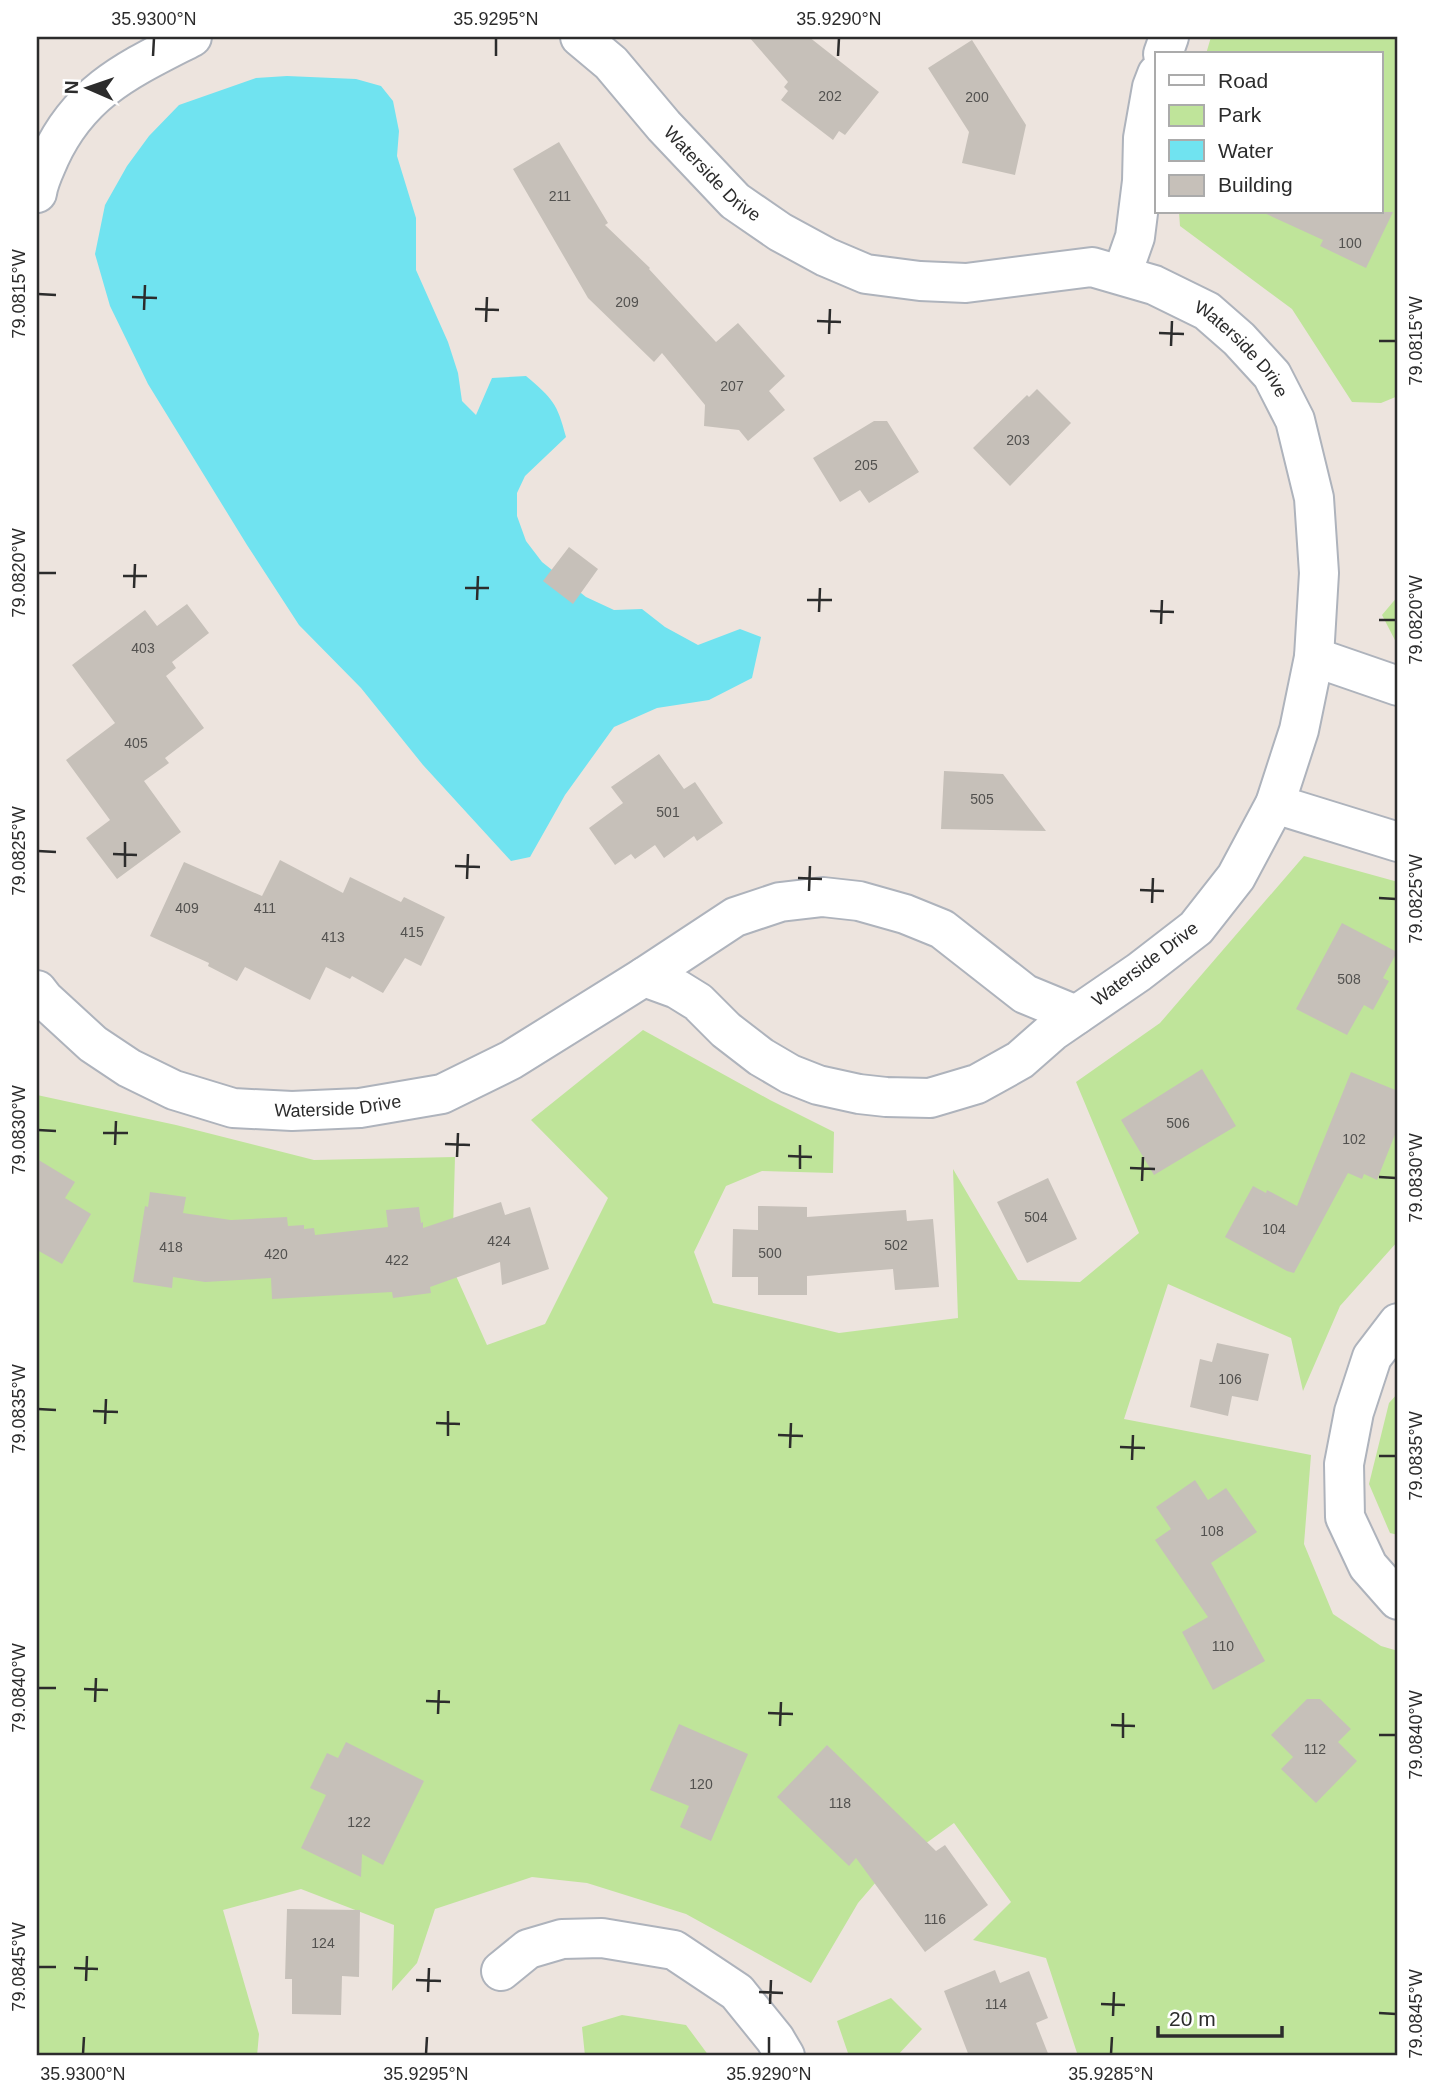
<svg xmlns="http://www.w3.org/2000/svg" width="1435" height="2093" font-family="Arial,sans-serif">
<rect width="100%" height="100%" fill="#ede4de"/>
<!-- green -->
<path fill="#bfe49a" d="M1211,37h187v359l-17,7 -29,-1 -60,-93 -112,-83 -1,-14h202v-158h-175z
M1398,596v50l-16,-31z
M1304,856l94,26v359l-58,65 -37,85 -12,-53 -123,-54 -44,135 187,36 -7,89 29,70 48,32 17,5v405h-320l-32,-98 -73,-18 38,-38 -57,-79 -72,52 -24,28 -47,80 -125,-69 -99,-31 -55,-6 -97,32 -18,54 -25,28 2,-66 -93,-36 -78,21 36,124 -2,22h-220v-961l139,30 138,35 141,-3 -3,110 35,78 58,-21 63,-126 -77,-78 112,-90 127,70 64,32 -1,41 -71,-2 -36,15 -32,66 19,51 126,30 119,-15 -5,-149 65,111 62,2 59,-49 -63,-151 84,-59z
M1398,1393v142l-8,-2 -21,-49 20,-81z
M891,1998l31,31 -25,27h-48l-12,-35z
M622,2015l64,10 23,31h-124l-3,-29z"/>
<!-- water -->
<path fill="#70e3f0" d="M287,76l69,3 25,7 12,15 6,30 -2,25 19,62v52l32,72 10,31 4,28 14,14 16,-37 34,-2c27,23 31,27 40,61l-41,39 -8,17v23l9,25 16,21 44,35 28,13 28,-1 23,18 33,18 42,-16 21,8 -9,41 -43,22 -52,8 -43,19 -49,68 -35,62 -19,4 -88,-96 -62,-77 -62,-63 -52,-80 -99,-161 -38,-78 -15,-52 10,-49 22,-39 22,-30 30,-31 77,-27z"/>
<!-- building -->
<path fill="#c6c0b9" d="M749,37h60l70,55 -34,43 -6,-4 -6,9 -52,-40 7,-9 -4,-4 4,-5z
M972,40l54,85 -11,50 -53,-12 7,-31 -41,-64z
M559,142l49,81 -3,2 45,43 -1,1 67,73 22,-19 47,53 -16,15 16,19 -37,31 -9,-11 -35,-4 1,-21 -43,-52 -8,9 -66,-64 -75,-129z
M1262,212h131l-27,56 -46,-22 3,-6z
M1037,389l34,34 -61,63 -37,-38 54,-53 2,2z
M874,421h13l32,51 -50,31 -9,-13 -20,12 -27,-44z
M569,547l29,22 -25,35 -30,-23z
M187,604l22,29 -37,29 4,6 -10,8 38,52 -39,30 4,5 -25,18 37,51 -64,47 -31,-41 24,-18 -44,-60 49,-37 -43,-58 73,-55 12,16z
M659,754l25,35 11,-7 28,41 -26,18 -3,-5 -30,22 -9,-13 -20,14 -4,-5 -16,11 -26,-37 34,-25 -12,-16z
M944,771l59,3 43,57 -105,-2z
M280,860l63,33 7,-16 51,25 3,-5 41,20 -24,49 -16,-8 -22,35 -31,-17 -2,3 -24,-12 -16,33 -65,-33 -8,14 -29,-15 1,-3 -59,-27 34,-74 78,34z
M1342,923l55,29 -14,26 6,3 -16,29 -9,-5 -17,30 -51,-26z
M1202,1069l34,57 -82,49 -33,-55z
M1351,1072l47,19v36l-21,53 -13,-6 -2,5 -14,-6 -54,100 -7,-2 -62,-34 28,-51 13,7 1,-3 30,16z
M37,1159l38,23 -10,16 26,16 -29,50 -25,-14z
M1048,1178l29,61 -50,24 -30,-61z
M150,1192l36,5 -3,16 48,7 56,-3 1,9 16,-1v4l10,-1 1,7 73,-8 -2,-17 33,-3 2,16 2,-1v6l78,-26 4,13 25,-8 19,62 -47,16 -2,-23 -70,25 1,6 -38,5 -1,-6 -120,7 -1,-21 -66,4 -32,-5 -1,11 -39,-6 12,-76 3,1z
M758,1206l49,1v10l99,-7 1,11 26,-2 6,68 -44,3 -2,-21 -86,7v19h-49v-18h-26l1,-48 25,1z
M1217,1343l52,11 -11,47 -26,-5 -4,20 -38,-9 10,-48 12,3z
M1195,1480l13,20 18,-12 31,44 -46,31 54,98 -52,29 -31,-58 26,-15 -53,-77 16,-11 -15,-22z
M1307,1699h13l31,30 -13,13 19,19 -41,42 -35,-34 12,-12 -22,-22z
M679,1724l69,30 -37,87 -31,-14 9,-21 -39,-16z
M346,1742l78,39 -41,84 -21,-11 -1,23 -60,-29 25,-53 -16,-7 17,-35 11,5z
M827,1745l109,106 9,-6 43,60 -63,47 -69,-94 -7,8 -72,-69z
M287,1909l73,1 -1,67 -17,-1 -1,39 -49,-1v-35h-7z
M995,1970l5,13 29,-12 19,47 -12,5 13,33h-80l-25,-65z"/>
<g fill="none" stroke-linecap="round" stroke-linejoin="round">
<defs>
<g id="street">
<path id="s1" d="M580,37l31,26 53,63 71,75 45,31 46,25 40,17 54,7 46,2 126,-16 62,18 53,26 32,28 33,36 23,45 19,78 5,75 -5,84 -15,73 -24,74 -39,73 -40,51 -57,44 -86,59 -33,29 -43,24 -47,14 -44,-1 -27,-3 -41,-9 -28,-11 -29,-17 -35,-27 -28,-28 -21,-13 -33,-12"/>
<path d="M1163,54l6,-17"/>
<path d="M37,193c2,-13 8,-24 13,-36 31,-67 80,-88 142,-120"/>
<path d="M1122,274l13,-37 7,-56 1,-43 9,-51 5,-13"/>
<path d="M1314,657l84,29"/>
<path d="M1275,804l123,38"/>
<path id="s2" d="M37,990l7,9 49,45 36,24 45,22 59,18 59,3 68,-3 82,-14 69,-34 133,-83 91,-60 45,-15 43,-5 36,4 46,13 37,15 83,65 51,21"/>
<path d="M1398,1323l-26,34 -18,55 -10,52 1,53 23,49 30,34"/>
<path d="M501,1971l27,-22 34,-10 40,-1 72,12 63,42 38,47 10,17"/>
</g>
</defs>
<!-- street casing -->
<use href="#street" stroke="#aeb3bc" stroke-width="42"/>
<!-- street -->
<use href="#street" stroke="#fff" stroke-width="38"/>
</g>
<!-- ticks -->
<path fill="none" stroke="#2c2c2c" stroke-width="2.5" d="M153,56l1,-18M496,56v-18M838,56l1,-18M38,294l18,1M132,297l25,1M475,309l24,1M144,310l1,-25M817,321l24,1M486,322l1,-25M1159,333l25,1M829,334l1,-25M1379,341h17M1171,346l1,-25M38,573h18M123,576h24M134,588l1,-24M465,588h24M477,600l1,-24M807,600h25M1150,611l24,1M819,612l1,-24M1379,620h17M1161,624l1,-24M38,851l18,1M113,854l24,1M455,866l25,1M125,867v-25M798,878l24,1M467,879l1,-25M1140,890l24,1M809,891l1,-25M1379,898l17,1M1152,903l1,-25M38,1130l18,1M103,1133h25M445,1144l25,1M115,1145l1,-24M788,1156l24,1M457,1157l1,-24M1130,1168l25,1M800,1169v-24M1379,1177l17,1M1142,1181l1,-24M38,1409l18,1M93,1411l25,1M436,1423l24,1M105,1424l1,-25M778,1435l25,1M448,1436v-25M1120,1447l25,1M790,1448l1,-25M1379,1456h17M1132,1460l1,-25M38,1688h18M84,1689l24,1M426,1701l24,1M95,1702l1,-24M768,1713l25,1M438,1714l1,-24M1111,1725l24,1M780,1726l1,-24M1379,1735h17M1123,1738v-25M38,1967h18M74,1968l24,1M416,1980l25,1M86,1981l1,-25M428,1992l1,-24M759,1992l24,1M770,2004l1,-24M1101,2004l24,1M1379,2013l17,1M1113,2016l1,-24M83,2054l1,-17M426,2054l1,-17M769,2054v-17M1111,2054l1,-17"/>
<g text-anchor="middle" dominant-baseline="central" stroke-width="5" stroke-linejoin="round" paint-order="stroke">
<!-- number labels -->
<g font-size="14" fill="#52514f">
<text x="830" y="96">202</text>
<text x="977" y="97">200</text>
<text x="560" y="196">211</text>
<text x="1350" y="243">100</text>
<text x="627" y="302">209</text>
<text x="732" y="386">207</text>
<text x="1018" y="440">203</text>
<text x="866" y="465">205</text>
<text x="143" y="648">403</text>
<text x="136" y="743">405</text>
<text x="982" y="799">505</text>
<text x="668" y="812">501</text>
<text x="187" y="908">409</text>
<text x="265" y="908">411</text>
<text x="412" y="932">415</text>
<text x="333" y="937">413</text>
<text x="1349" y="979">508</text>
<text x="1178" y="1123">506</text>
<text x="1354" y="1139">102</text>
<text x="1036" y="1217">504</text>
<text x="1274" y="1229">104</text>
<text x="499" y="1241">424</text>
<text x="896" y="1245">502</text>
<text x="171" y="1247">418</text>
<text x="770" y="1253">500</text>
<text x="276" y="1254">420</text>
<text x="397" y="1260">422</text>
<text x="1230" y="1379">106</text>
<text x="1212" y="1531">108</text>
<text x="1223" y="1646">110</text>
<text x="1315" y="1749">112</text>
<text x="701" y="1784">120</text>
<text x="840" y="1803">118</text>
<text x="359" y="1822">122</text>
<text x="935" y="1919">116</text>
<text x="323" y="1943">124</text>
<text x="996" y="2004">114</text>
</g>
<!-- street labels -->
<g font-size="18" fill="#2c2c2c" stroke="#fff">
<text stroke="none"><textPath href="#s1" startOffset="191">Waterside Drive</textPath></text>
<text stroke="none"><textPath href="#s1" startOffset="779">Waterside Drive</textPath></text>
<text transform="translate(1145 964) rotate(-37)">Waterside Drive</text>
<text stroke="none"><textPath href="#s2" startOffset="338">Waterside Drive</textPath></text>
</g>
</g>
<!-- border -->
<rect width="1435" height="2093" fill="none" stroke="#ffffff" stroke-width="77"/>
<!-- legend -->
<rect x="1155" y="52" width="228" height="161" fill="#ffffff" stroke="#ababab" stroke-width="2"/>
<rect x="1169" y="75" width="35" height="10" fill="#ffffff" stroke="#ababab" stroke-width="2"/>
<text x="1218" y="88" font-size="21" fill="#2c2c2c">Road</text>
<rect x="1169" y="105" width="35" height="21" fill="#bfe49a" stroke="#ababab" stroke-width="2"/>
<text x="1218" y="122" font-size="21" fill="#2c2c2c">Park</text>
<rect x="1169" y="140" width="35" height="21" fill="#70e3f0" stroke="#ababab" stroke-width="2"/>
<text x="1218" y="158" font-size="21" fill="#2c2c2c">Water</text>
<rect x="1169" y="175" width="35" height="21" fill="#c6c0b9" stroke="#ababab" stroke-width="2"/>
<text x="1218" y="192" font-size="21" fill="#2c2c2c">Building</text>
<!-- north arrow -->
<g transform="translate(88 88) rotate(272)" stroke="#ffffff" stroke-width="5" paint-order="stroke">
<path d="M0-5L12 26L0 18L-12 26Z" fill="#2c2c2c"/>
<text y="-10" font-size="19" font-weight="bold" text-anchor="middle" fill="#2c2c2c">N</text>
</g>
<!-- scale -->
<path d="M1158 2026v10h124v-10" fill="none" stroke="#2c2c2c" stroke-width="3.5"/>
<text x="1169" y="2026" font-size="21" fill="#2c2c2c" stroke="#ffffff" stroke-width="5" paint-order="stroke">20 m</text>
<rect x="38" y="38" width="1358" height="2016" fill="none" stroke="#2c2c2c" stroke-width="2.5"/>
<g font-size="18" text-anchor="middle" fill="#2c2c2c">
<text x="154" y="25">35.9300°N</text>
<text x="496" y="25">35.9295°N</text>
<text x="839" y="25">35.9290°N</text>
<text transform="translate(19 294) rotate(-90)" y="6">79.0815°W</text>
<text transform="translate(1416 341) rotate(-90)" y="6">79.0815°W</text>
<text transform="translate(19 573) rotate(-90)" y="6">79.0820°W</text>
<text transform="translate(1416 620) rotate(-90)" y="6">79.0820°W</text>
<text transform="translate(19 851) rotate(-90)" y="6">79.0825°W</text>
<text transform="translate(1416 899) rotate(-90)" y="6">79.0825°W</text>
<text transform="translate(19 1130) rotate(-90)" y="6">79.0830°W</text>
<text transform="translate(1416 1178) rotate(-90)" y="6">79.0830°W</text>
<text transform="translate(19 1409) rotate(-90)" y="6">79.0835°W</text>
<text transform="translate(1416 1456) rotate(-90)" y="6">79.0835°W</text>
<text transform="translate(19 1688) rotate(-90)" y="6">79.0840°W</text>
<text transform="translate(1416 1735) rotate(-90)" y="6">79.0840°W</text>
<text transform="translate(19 1967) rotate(-90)" y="6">79.0845°W</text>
<text transform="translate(1416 2014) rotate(-90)" y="6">79.0845°W</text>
<text x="83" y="2080">35.9300°N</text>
<text x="426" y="2080">35.9295°N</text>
<text x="769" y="2080">35.9290°N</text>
<text x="1111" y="2080">35.9285°N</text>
</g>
</svg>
